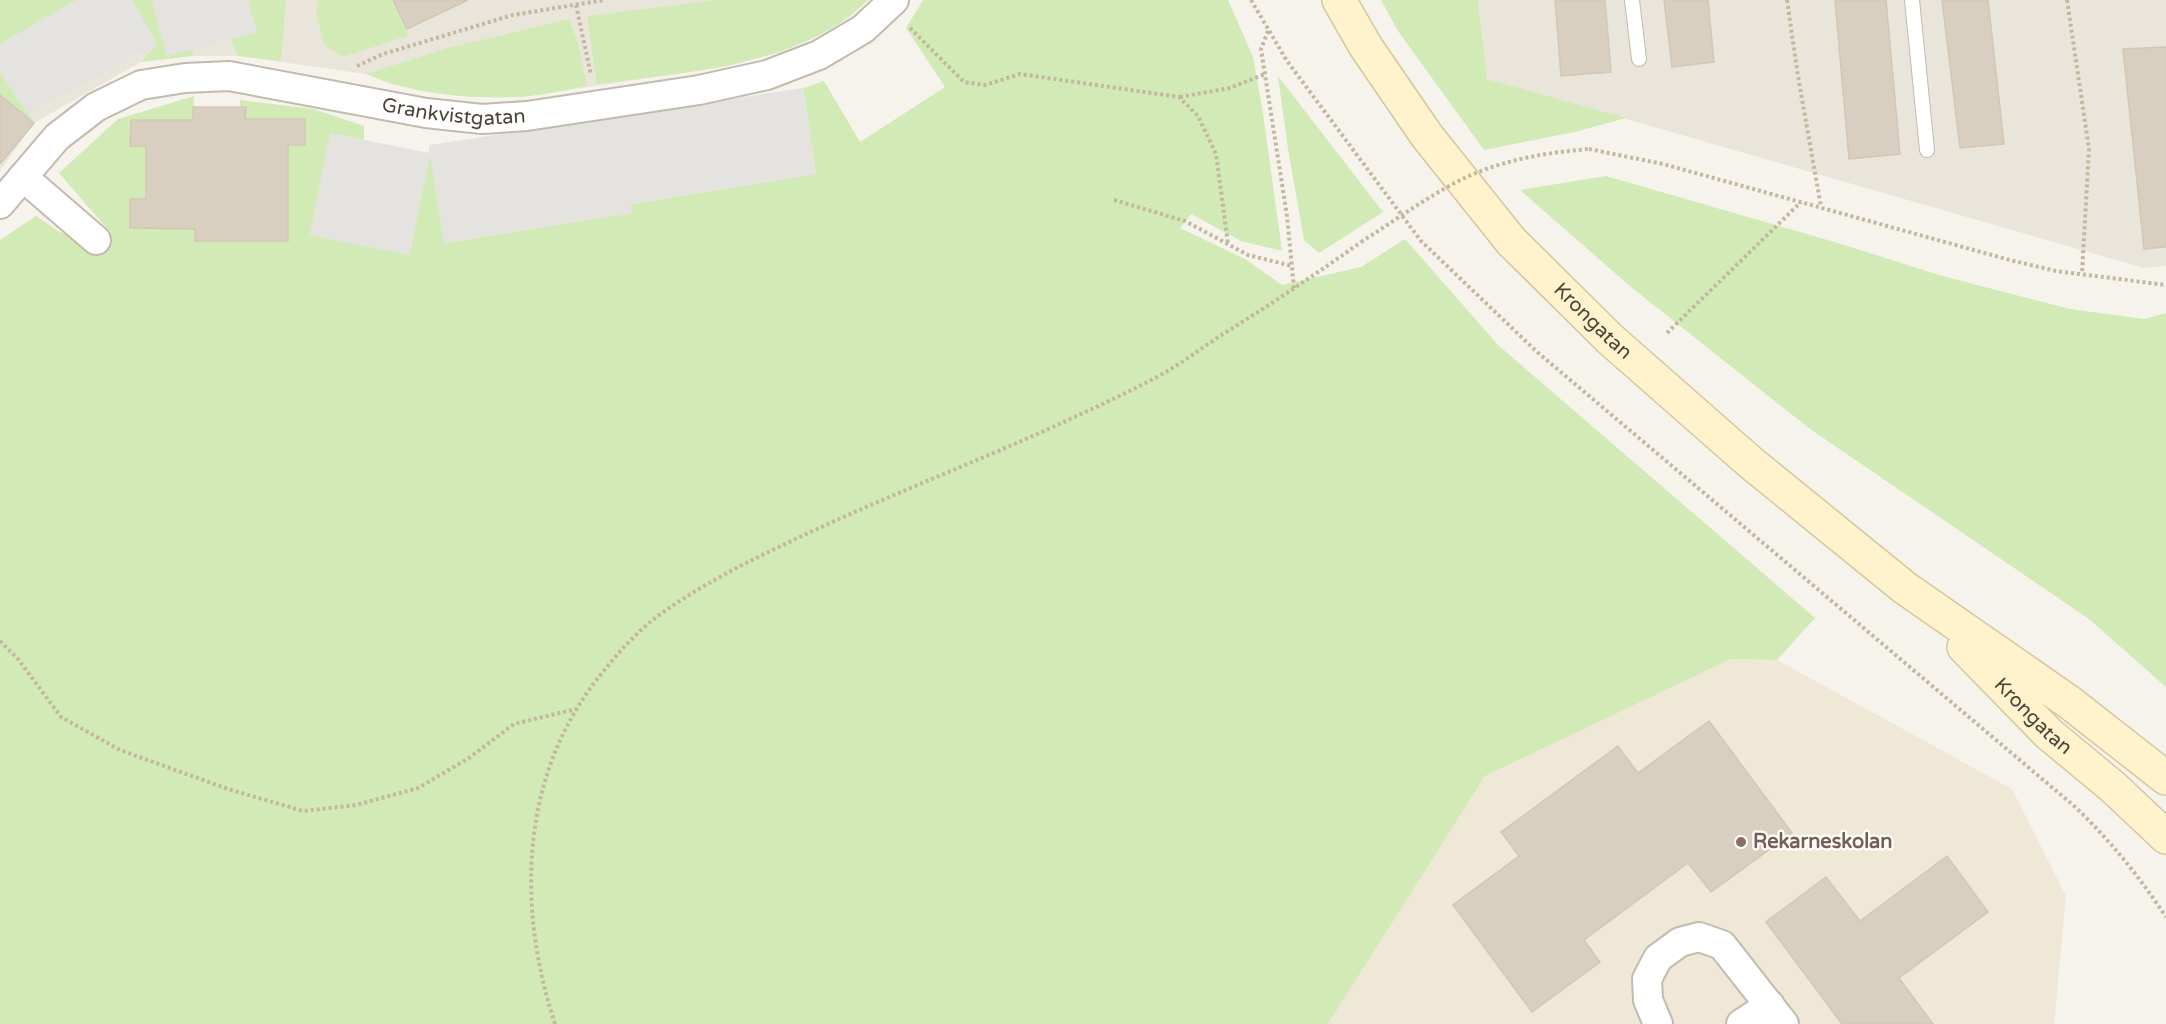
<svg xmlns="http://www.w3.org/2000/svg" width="2166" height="1024" font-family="'Varela Round',sans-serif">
<rect width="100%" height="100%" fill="#f6f3ec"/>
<!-- residential -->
<path fill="#eae5da" d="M0,0h868l-28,23 -54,27 -61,17 -206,30 -67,-2 -61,-11 -25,-10 -128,-18h-46l-51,6 -107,61 -34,48z
M1478,0h688v266l-22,2 -657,-189z"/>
<!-- education -->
<path fill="#efe8d6" d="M1731,659l46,1 235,129 54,107 -12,128h-726l157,-248z"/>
<!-- green -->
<path fill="#d2eab5" d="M0,0h77l-77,44z
M132,0h20l15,56 28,-7 -3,7 -51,6 16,-18z
M248,0h38l-5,61 -43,-5 -8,-17 26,-7z
M319,0h74l14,29v7l-64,21 -19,-12 -8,-32z
M716,0h152c-9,8 -18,17 -28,23 -69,45 -163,50 -243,61l-10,-68z
M923,0h305l25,57 10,56 19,138 -41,-10 -50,-27 -11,14 65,31 37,26 79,-18 44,-28 94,107 316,272 -38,42 -46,-1 -246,117 -157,248h-1328v-784l36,-24 22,15 40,16 12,-15 -51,-59 59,-54 76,-23 -1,24h-62l-1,26h16v53h-16v29l65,1v12h93v-96l-43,-26 1,-12h-6v-7l73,9 51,17v14l-34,-7 79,122 21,-102 -1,-8 16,98 186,-30 -1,-9 186,-30 -13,-86 21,-7 36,61 85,-55 -39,-59z
M1381,0h97l9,79 139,39 -51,14 -91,18 -86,-119z
M569,19l9,24 9,43c-23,4 -47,10 -70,11 -51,2 -104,-3 -151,-23l82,-26z
M0,72l34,51 -34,-28z
M1278,76l105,136 -64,41 -15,-13 -16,-91z
M1606,176l232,67 101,32 131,34 74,10 22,-6v374l-77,-68 -279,-190 -179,-142 -111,-97z"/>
<!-- parking -->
<path fill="#e5e3e0" d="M77,0h55l25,44 -129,70 -28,-42v-28z
M152,0h96l9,32 -90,24z
M803,88l13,86 -186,30 2,9 -188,30 -14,-88 -21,100 -99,-20 20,-102 99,20v-8z"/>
<!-- building -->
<path fill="#d8cfc1" stroke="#d3c7b4" stroke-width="1.5" d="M393,0h75l-61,29z
M1555,0h50l6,72 -50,4z
M1664,0h44l6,62 -42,5z
M1835,0h51l14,154 -51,5z
M1942,0h46l16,144 -44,4z
M2166,47v200l-22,2 -21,-200z
M0,95l34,28 -34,41z
M193,107h53l-1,12h60v26h-17v96h-93v-12l-65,-1v-29h16v-53h-16l1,-26h62z
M1709,721l83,112 -81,59 -23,-29 -104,77 16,22 -68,50 -79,-107 66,-49 -18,-24 117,-86 20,27z
M1947,856l41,56 -89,66 34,46h-91l-76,-102 60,-45 34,44z"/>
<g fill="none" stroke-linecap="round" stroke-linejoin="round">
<defs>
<path id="lane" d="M1632,0l7,59
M1912,0l15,150"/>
<g id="street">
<path d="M23,177l73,63"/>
<path id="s1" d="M0,204l57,-67 39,-30 45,-22 44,-7 44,-2 197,37 56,6 45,-3 172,-26 68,-15 52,-20 44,-26 31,-29"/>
<path d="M1658,1024l-10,-24 -1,-21 11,-21 22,-16 19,-5 23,8 62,79"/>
<path d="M1741,1024l29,-19"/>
</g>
<g id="secondary">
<path id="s2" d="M1339,0l27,47 61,89 84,105 99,98 140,123 155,126 164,114 97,76"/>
<path id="s3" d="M1964,647l85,87 64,53 53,50"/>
</g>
</defs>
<!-- lane casing -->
<use href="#lane" stroke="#c2bbae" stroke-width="16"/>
<!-- street casing -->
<use href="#street" stroke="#c2bbae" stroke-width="32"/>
<!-- secondary casing -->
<use href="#secondary" stroke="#d6c79b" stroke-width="36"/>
<!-- path -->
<path stroke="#c4b79f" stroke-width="4" stroke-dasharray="3 3" stroke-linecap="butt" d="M1251,0l36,61 134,180 115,110 537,454c36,34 66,71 93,112
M1787,0l11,76 23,131
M2067,0l22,149 -7,124
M576,5l15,70
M910,28l54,54 21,3 35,-11 159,23 19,19 18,38 12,90
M1268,31l-7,18 26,167 7,72
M357,66l26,-12 130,-39 91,-15
M1180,97l50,-9 35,-14
M1589,149l74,15 347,96 46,11 110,14
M1114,200l71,21 63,34 44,11
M1667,333l134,-131
M0,641l18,18 43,58 59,33 108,39 75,22 53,-6 62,-17 51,-30 45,-34 62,-15
M555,1024c-39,-119 -35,-251 47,-351 15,-19 33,-39 52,-54 45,-34 97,-59 148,-83 87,-41 177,-75 264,-115 30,-14 61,-28 91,-44 22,-12 42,-27 63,-41 48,-30 95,-61 141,-94"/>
<!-- lane -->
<use href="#lane" stroke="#fff" stroke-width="14"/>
<!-- street -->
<use href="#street" stroke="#fff" stroke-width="28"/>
<!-- secondary -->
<use href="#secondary" stroke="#fff3cd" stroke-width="33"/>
<!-- path-bridge -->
<path stroke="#c4b79f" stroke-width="4" stroke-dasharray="3 3" stroke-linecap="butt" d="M1361,242c30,-19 59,-40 90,-57 43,-24 91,-32 138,-36"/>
</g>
<!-- markers -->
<circle fill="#8d6e63" stroke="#fff" stroke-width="2" cx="1741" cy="842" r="6"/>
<g text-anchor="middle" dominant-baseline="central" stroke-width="4.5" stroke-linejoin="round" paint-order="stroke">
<!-- street labels -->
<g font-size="20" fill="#4b4439" stroke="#fff">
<text stroke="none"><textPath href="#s1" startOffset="504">Grankvistgatan</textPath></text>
<text stroke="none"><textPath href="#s2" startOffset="411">Krongatan</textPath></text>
<text stroke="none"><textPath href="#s3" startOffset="98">Krongatan</textPath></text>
</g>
<!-- education labels -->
<g font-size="20" font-weight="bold" fill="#785e54" stroke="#fff" text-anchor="start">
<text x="1753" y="842">Rekarneskolan</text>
</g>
</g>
</svg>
